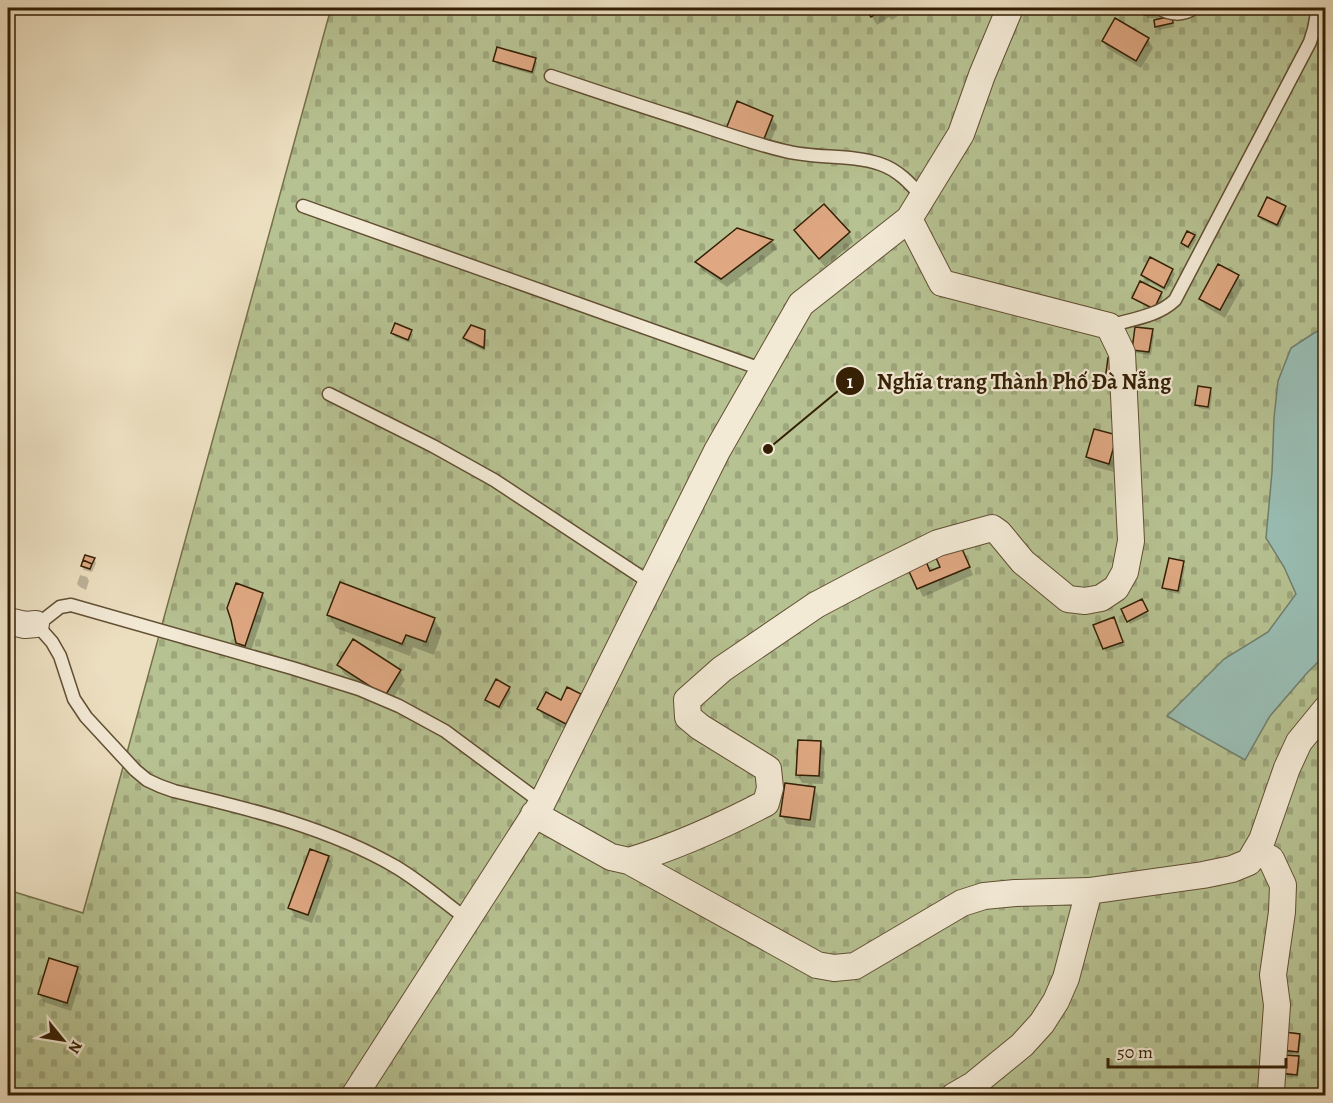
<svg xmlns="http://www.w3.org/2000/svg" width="1333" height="1103" font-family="Alegreya,serif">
<defs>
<pattern id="cemetery-stones" width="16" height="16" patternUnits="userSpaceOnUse" patternTransform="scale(1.5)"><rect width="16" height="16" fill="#b7c292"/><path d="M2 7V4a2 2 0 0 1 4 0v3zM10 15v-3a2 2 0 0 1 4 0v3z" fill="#9ea67c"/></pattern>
</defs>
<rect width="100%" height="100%" fill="#ecdfc0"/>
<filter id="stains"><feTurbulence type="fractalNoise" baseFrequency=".00333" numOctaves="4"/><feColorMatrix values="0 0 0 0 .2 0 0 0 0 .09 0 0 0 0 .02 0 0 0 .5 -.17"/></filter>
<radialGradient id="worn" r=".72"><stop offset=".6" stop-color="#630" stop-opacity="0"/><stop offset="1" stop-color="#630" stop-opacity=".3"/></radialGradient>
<!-- cemetery -->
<path fill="url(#cemetery-stones)" stroke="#76704b" stroke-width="1.5" d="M331,8h994v1087h-1317v-205l75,23z"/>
<!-- water -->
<path fill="#99bdb3" stroke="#717e6d" stroke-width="1.5" d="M1325,328v327l-18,18 -37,43 -25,44 -78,-44 57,-57 44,-27 28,-38 -12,-27 -18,-29 6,-66 2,-54 4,-37 13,-33 23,-15z"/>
<!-- shadow -->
<path fill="#0003" d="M866,8h33l3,5 -10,7 -3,-3 -12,8z
M1146,8h21l6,13 1,6 -15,3 -4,-12h-7l-2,-3z
M1148,39l5,9 -12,20 -33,-19 -5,-8z
M535,59l2,4 -3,12 -37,-11 -2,-3z
M772,118l5,8 -10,25 -34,-14z
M824,206l25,27 4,9 -28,25 -24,-28 -5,-8z
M1284,207l3,4 -8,17 -18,-8 -2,-4z
M738,230l34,11 5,8 -50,38 -25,-17 -5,-8z
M1194,236l2,4 -6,10 -5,-3 -2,-4z
M1219,266l19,10 5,9 -18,33 -19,-11 -5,-8z
M1172,270l3,4 -9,17 -22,-12 -2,-4z
M1161,293l2,4 -7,14 -20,-10 -2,-3z
M411,331l2,4 -3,8 -15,-6 -2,-4z
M1152,331l2,4 -3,20 -15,-2 -3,-4z
M484,332l2,4 -1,15 -19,-9 -2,-4z
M1210,389l2,4 -2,17 -11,-2 -2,-4z
M1116,436l5,9 -7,27 -22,-6 -5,-9z
M959,543l14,32 -50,22 -14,-29 21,5 12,-5z
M94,559l2,4 -4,9 -8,-2 -2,-4z
M1183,563l2,4 -5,27 -14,-3 -2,-3z
M80,575l7,2 2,4 -3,9 -6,-3 -3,-3z
M262,594l5,8 -17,52 -8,-3 -5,-9z
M1141,601l8,14 -19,9 -7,-14z
M329,615l105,4 8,13 -8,23 -21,-8 -3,9 -74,-28z
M1116,622l8,24 -18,6 -11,-27z
M339,665l61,6 5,9 -15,23 -46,-29z
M509,688l2,4 -10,18 -12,-7 -2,-3z
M580,695l5,9 -14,28 -27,-14 -5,-9z
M820,742l5,9 -2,33 -21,-1 -5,-9z
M814,788l5,9 -4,31 -28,-4 -5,-8z
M328,857l5,8 -21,58 -17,-6 -5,-9z
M77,968l5,9 -11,34 -27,-9 -5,-8z
M1299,1035l2,4 -2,16 -13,-2 -2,-3z
M1298,1057l2,5 -2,16 -14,-2 -2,-3z"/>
<!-- building -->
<path fill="#dfa882" stroke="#341f04" stroke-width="1.5" d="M864,8h30l-8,5 -3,-4 -12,8z
M1144,8h21v7h-21z
M1172,16l1,7 -18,4 -1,-7z
M1115,18l34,20 -13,23 -34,-20z
M497,47l39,11 -4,14 -39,-11z
M737,101l36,15 -11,28 -36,-15z
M1267,197l19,9 -9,19 -19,-9z
M824,204l26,28 -31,27 -25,-29z
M737,228l36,12 -52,39 -26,-17z
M1187,231l8,4 -7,12 -7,-4z
M1150,257l23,12 -9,19 -23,-13z
M1218,264l21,11 -19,35 -21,-11z
M1140,281l22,11 -8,17 -22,-11z
M395,323l17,7 -4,10 -17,-7z
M471,325l14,5 -1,18 -21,-10z
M1135,327l18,2 -4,23 -17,-2z
M1108,358l11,2 -3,21 -11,-1z
M1198,386l13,2 -3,19 -13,-2z
M1094,429l23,6 -8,29 -23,-7z
M959,542l11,25 -53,22 -10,-22 18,-8 5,12 10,-4 -6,-14z
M85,555l10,3 -3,6 -9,-4z
M1169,558l15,3 -6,30 -16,-3z
M83,560l9,4 -2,5 -9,-3z
M340,582l95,36 -9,24 -20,-7 -4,9 -75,-29z
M236,583l27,10 -18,53 -9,-3 -5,-23 -4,-12z
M1142,599l6,12 -21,11 -6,-13z
M1114,617l9,25 -20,7 -10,-24z
M353,639l48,31 -16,26 -48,-31z
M496,679l14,8 -11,20 -14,-7z
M567,687l14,7 -15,30 -29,-15 9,-17 15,8z
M798,740l23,1 -2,35 -23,-1z
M785,783l30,4 -5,33 -30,-4z
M310,849l19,7 -21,59 -20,-7z
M49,958l29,9 -11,36 -29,-9z
M1285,1032l15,2 -2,18 -16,-2z
M1283,1055l16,1 -2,19 -17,-2z"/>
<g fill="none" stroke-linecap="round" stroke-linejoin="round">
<defs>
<path id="lane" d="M1159,8c11,7 24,8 35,0
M551,76c45,15 89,30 134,44 33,11 66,23 100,31 31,8 65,3 95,13 18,6 30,19 42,33
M303,206l461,164
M1109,326c22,-7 48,-9 66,-26l135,-258 4,-13 4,-21
M329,394l104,52 61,34 158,104
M467,919c-23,-17 -46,-37 -71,-52 -67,-39 -146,-58 -222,-76l-14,-5 -13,-6 -12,-10 -49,-53 -12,-18 -14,-43 -8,-14 -16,-18 10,-6 14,-11 11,-2 221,63 67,21 40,17 46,25 97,72"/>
<path id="street" d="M8,621l17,4 11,-1
M534,814l77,43 18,4 188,104 17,3 21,-2 107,-63 22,-7 31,-3 74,-2 114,-16 29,-6 17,-7 13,-22 25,-72 12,-26 27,-33
M1256,851l15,8 12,26 -1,27 -9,63 4,30 -6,86 1,5
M629,861c46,-14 95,-36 137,-58l4,-15 -2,-19 -68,-42 -12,-10 -1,-17 35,-31 94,-64 51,-27 71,-35 54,-15 7,5 24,29 45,37 17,2 16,-3 15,-10 9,-16 6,-31 -8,-167 -1,-21 -13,-27 -167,-43 -33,-64
M354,1096l188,-293 175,-352 84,-147 108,-85 52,-85 21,-59 28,-67
M954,1096l19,-11 49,-40 20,-22 14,-22 10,-23 23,-87"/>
</defs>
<!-- lane casing -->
<use href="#lane" stroke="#624f33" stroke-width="15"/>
<!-- street casing -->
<use href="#street" stroke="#624f33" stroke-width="28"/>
<!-- lane -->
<use href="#lane" stroke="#f3ead6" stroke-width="12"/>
<!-- street -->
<use href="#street" stroke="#f3ead6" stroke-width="26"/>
</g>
<!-- callouts -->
<path fill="none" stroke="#341f04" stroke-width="2" d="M768 449L850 381"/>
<g fill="#341f04" stroke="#f3ead6" stroke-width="2">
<circle cx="768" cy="449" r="6"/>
<circle cx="850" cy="381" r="15"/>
</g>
<g font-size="18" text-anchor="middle" font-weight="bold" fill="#fff">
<text x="850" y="388">1</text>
</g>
<g font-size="22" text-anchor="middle" font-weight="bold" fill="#341f04" stroke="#f3ead6" stroke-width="4.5" stroke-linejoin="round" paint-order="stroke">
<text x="1024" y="389">Nghĩa trang Thành Phố Đà Nẵng</text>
</g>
<!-- margin -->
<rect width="1333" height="1103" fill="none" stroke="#ecdfc0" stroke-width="30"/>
<rect x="9" y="9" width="1315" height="1085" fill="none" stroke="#341f04" stroke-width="3"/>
<rect x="15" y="15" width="1303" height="1073" fill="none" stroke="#341f04" stroke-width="1.5"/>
<!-- north arrow -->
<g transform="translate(63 1040) rotate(120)" stroke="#f3ead6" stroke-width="4.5" paint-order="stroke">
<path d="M0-4.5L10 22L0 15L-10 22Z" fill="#341f04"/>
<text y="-9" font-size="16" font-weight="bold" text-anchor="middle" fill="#341f04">N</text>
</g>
<!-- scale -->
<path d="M1108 1058v9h178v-9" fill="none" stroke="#341f04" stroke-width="3"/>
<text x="1117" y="1058" font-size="18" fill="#341f04" stroke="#f3ead6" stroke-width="4.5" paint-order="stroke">50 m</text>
<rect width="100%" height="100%" filter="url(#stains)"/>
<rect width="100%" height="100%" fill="url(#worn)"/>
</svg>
